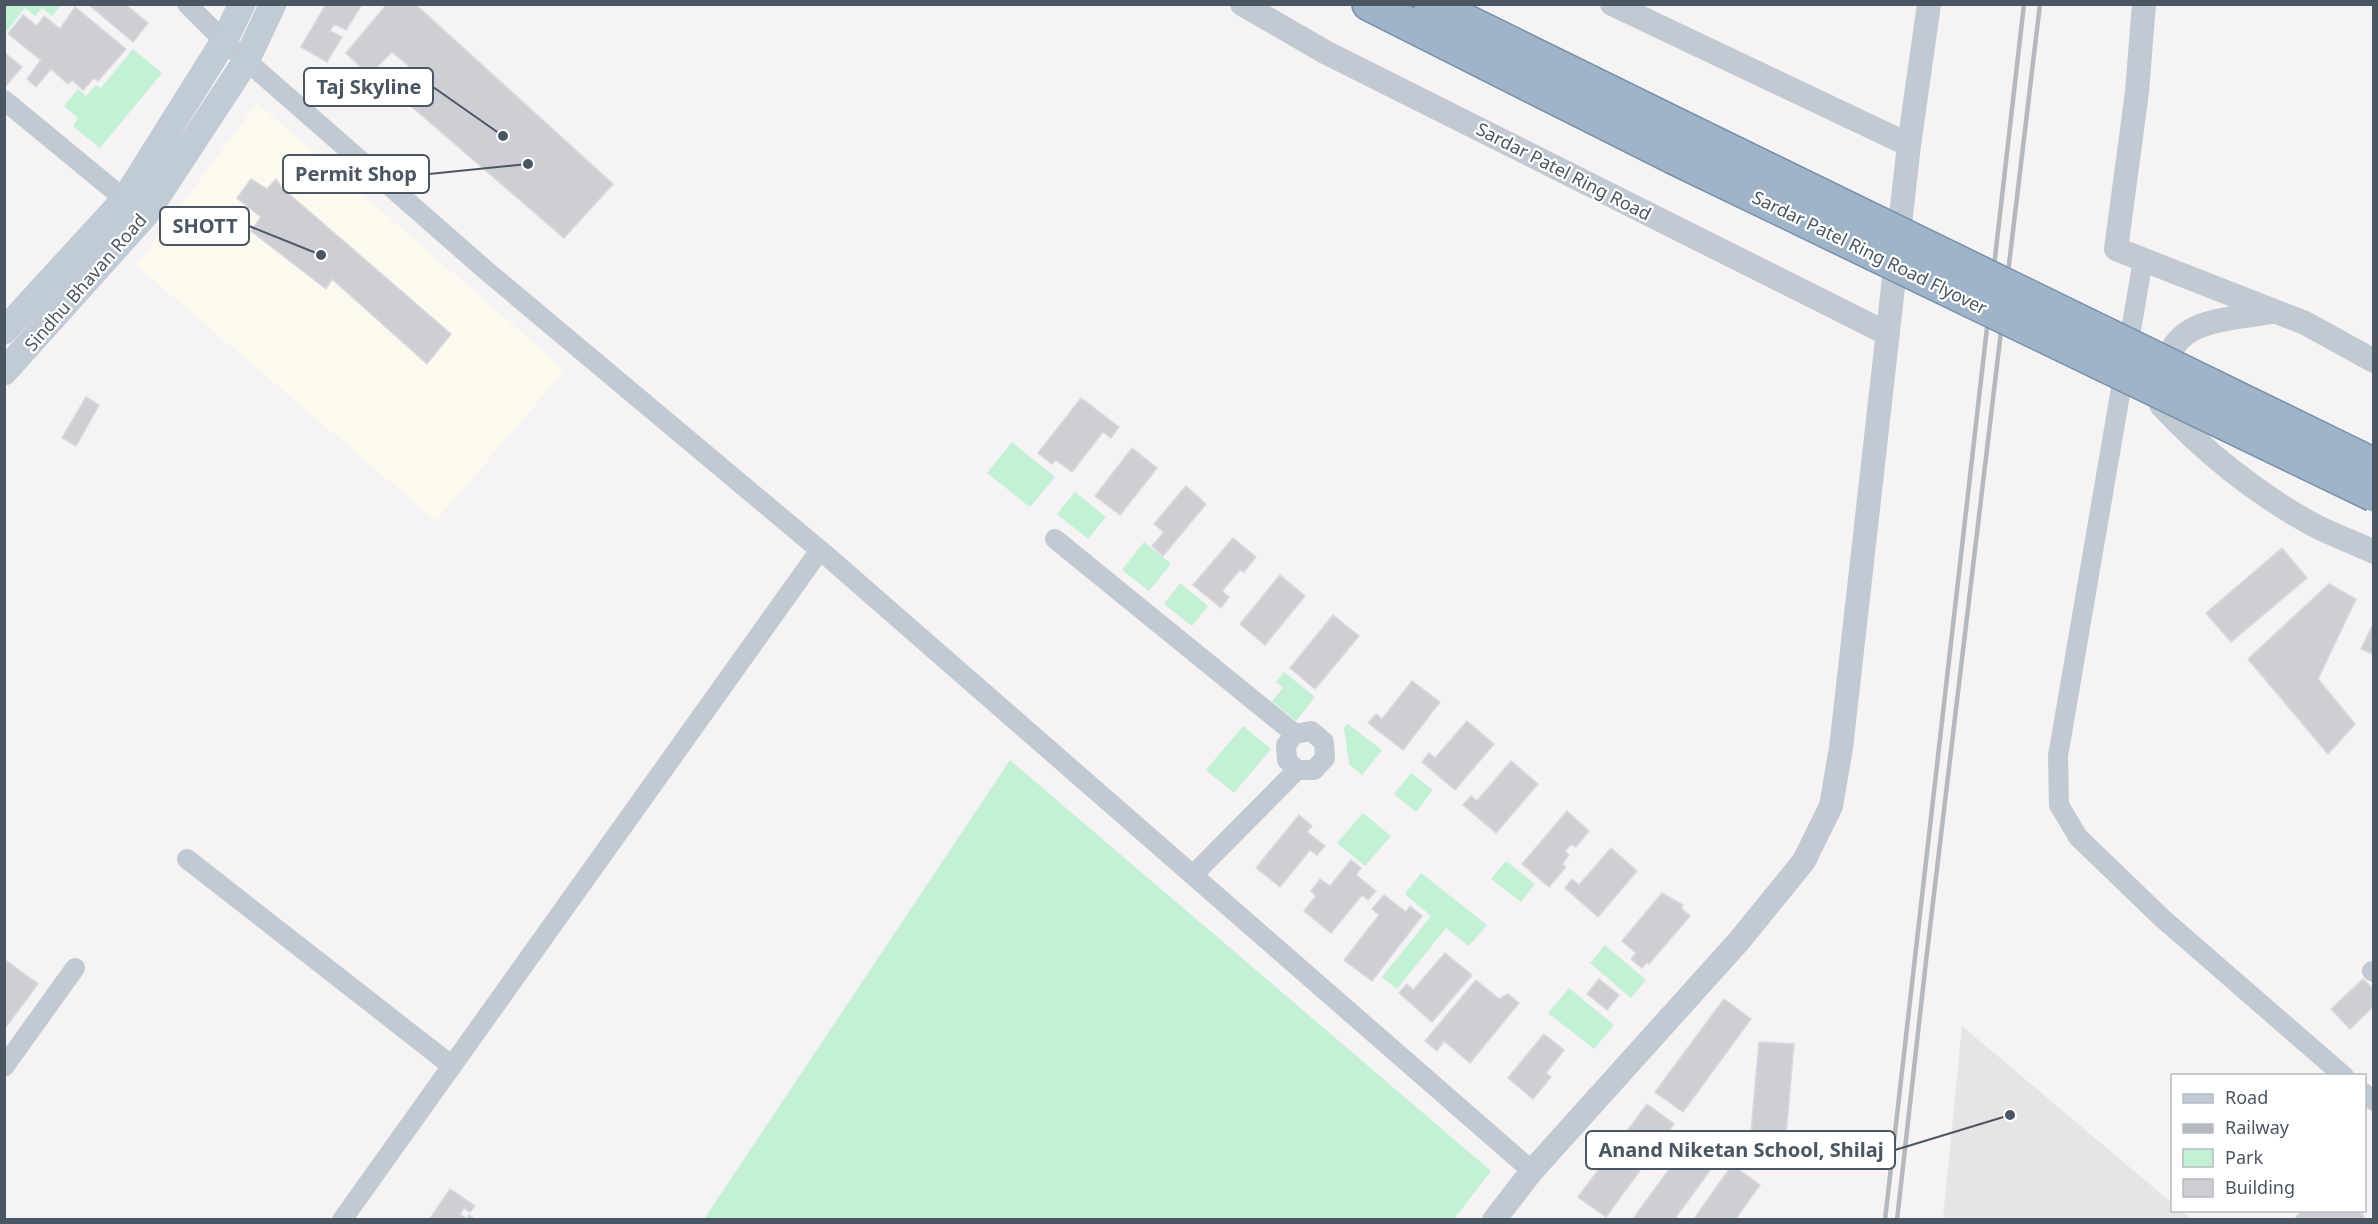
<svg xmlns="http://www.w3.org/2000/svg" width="2378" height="1224" font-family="'Noto Sans',sans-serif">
<rect width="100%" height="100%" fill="#f5f3f3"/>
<!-- commercial -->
<path fill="#fdf9ef" d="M257,103l308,267 -129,151 -300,-256z"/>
<!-- education -->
<path fill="#e6e4e5" d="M1962,1026l210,177v7l9,1 11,8h-249z"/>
<!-- green -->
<path fill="#c3f1d5" d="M5,4h56v1l-9,11 -10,-8 -7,8 -10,-8 -20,25z
M133,49l29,24 -62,75 -27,-22 5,-8 -14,-12 14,-17 8,7 10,-11 5,3z
M1012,442l43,35 -25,30 -43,-34z
M1075,492l31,25 -18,22 -31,-25z
M1144,542l27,22 -22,27 -27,-21z
M1180,583l28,23 -16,20 -28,-22z
M1284,672l31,25 -19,24 -24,-20 11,-13 -7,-6z
M1348,724l34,26 -20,25 -13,-11 -5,-36z
M1243,726l28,23 -37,44 -28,-23z
M1010,760l481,411 -37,48h-750z
M1411,773l22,17 -17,22 -22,-18z
M1363,813l28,23 -26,30 -28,-23z
M1506,861l29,23 -14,18 -30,-23z
M1421,873l66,52 -18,21 -23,-18 -49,61 -15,-12 49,-61 -26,-22z
M1605,945l41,35 -15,18 -41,-35z
M1569,988l45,37 -20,24 -46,-36z"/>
<!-- building -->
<path fill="#cdcfd5" stroke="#d7d9de" stroke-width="1.5" d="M88,4h37l23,19 -15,19z
M326,4l35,2 -15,24 -12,-6 -4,7 12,6 -15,25 -26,-15z
M387,4h28l198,180 -49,54 -174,-150 19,-22 -17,-14 -23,23 -23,-22z
M75,7l51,42 -28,32 -4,-3 -11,12 -11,-10 -4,4 -17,-15 -15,18 -9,-8 14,-19 -33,-26 15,-19 14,11 7,-10 16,13z
M4,52l18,15 -18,21z
M251,179l16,10 9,-10 5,8 170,147 -24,30 -95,-85 -6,10 -75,-58 10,-14 -24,-19z
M86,397l13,8 -23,41 -14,-8z
M1081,398l38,29 -8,11 -8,-6 -31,40 -16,-12 -4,4 -14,-11z
M1132,448l25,20 -37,47 -25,-19z
M1186,486l20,18 -43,52 -11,-10 12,-14 -10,-8z
M1233,538l23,19 -12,15 -4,-2 -18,21 7,6 -8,11 -28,-23z
M2282,548l25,30 -76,64 -25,-29z
M1280,575l25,21 -40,49 -25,-21z
M2329,584l27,15 -38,80 37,45 -27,30 -80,-95z
M1333,615l26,21 -44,53 -25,-21z
M2374,622v33l-13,-6z
M1412,681l28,21 -37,48 -35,-27 8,-9 6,5z
M1467,721l27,23 -39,46 -33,-28 7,-9 6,5z
M1511,761l27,23 -42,49 -33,-28 8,-9 6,5z
M1567,811l22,20 -13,16 -5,-3 -6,7 4,4 -7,9 4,3 -17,20 -27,-23z
M1299,815l13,11 -5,6 18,14 -8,9 -7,-5 -30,37 -24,-19z
M1611,848l26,23 -39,46 -33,-29 7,-9 7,6z
M1351,860l10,8 -5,7 20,16 -8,9 -6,-5 -31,38 -27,-22 12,-15 -5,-5 9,-12 10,7z
M1662,893l21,12 -2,3 9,8 -41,48 -2,-2 -5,6 -11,-9 5,-6 -14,-12z
M1384,895l22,17 4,-6 12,10 -50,65 -28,-21 35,-45 -7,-6z
M1445,953l27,22 -40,47 -33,-29 8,-9 6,6z
M4,959l34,25 -32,43 -2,-1z
M1599,979l20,16 -12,15 -20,-16z
M2363,979l11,11v16l-24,23 -19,-20z
M1476,980l23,19 9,-5 11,9 -49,60 -26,-22 -7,10 -12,-10z
M1724,999l27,20 -68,93 -28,-20z
M1544,1034l20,16 -18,23 5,4 -18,22 -25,-21z
M1759,1042l35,2 -10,114 -35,-3z
M1647,1104l27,20 -68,93 -28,-20z
M1692,1138l27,20 -45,62h-42z
M1732,1165l28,20 -25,35h-42z
M450,1189l25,17 -5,6 -6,-4 -4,6 7,5 2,-4 7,5h-47z
M2302,1210h56l6,6 -3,4h-67z"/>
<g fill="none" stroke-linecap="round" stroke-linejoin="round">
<defs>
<path id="trunk" d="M1369,4l304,153
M1431,4l256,126"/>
</defs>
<!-- trunk casing -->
<use href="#trunk" stroke="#7690ad" stroke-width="36"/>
<!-- minor -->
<path stroke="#c1cad2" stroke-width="20" d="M187,4l37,37 265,232 338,283 705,615
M4,100l130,107
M2143,260l-85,496 1,49 19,32 84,81 182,158
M1055,539l240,195
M187,859l265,207
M1193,875l104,-105h17l11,-12 -1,-16 -13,-11 -16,3 -9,11 1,15 10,10
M2372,971l2,1
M4,1067l71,-99
M2364,1093l10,8
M342,1220l478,-670"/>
<!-- tertiary -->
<path stroke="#c1cad2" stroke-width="24" d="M1242,4l83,48 563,282
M1612,4l297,141
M2144,4l-7,88 -21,157 189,74 69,38
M2272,312c-70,11 -111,8 -111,93 42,46 95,88 149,118 20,11 43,19 64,29
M1494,1220l38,-49 207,-230 65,-80 27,-55 10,-58 68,-603 20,-141"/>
<!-- secondary -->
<path stroke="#c1cbd6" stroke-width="27" d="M4,331l121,-132 99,-158 18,-37
M4,372l141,-157 101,-154 27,-57"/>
<!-- trunk -->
<use href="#trunk" stroke="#9fb4c9" stroke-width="33"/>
<!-- rail -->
<path stroke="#b5b8bd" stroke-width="4.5" d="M1885,1220l139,-1216
M1897,1220l29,-259 114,-957"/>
<defs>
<path id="trunk-bridge" d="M1687,130l687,335
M1673,157l701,338"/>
</defs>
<!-- trunk-bridge casing -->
<use href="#trunk-bridge" stroke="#7690ad" stroke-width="36" stroke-linecap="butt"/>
<!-- trunk-bridge -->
<use href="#trunk-bridge" stroke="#9fb4c9" stroke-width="33"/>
</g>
<g text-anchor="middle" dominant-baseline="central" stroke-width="4.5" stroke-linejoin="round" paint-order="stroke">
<!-- street labels -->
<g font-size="18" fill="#4a5661" stroke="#fff">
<text transform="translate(1564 171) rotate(27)">Sardar Patel Ring Road</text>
<text transform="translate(1870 252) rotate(26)">Sardar Patel Ring Road Flyover</text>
<text transform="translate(85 282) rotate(-49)">Sindhu Bhavan Road</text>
</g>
</g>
<!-- callouts -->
<path fill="none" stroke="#4a5661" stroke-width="2" d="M503 136L433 87M528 164L429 174M321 255L249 226M2010 1115L1895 1150"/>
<g fill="#4a5661" stroke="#fff" stroke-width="2">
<circle cx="503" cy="136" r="6"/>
<circle cx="528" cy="164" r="6"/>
<circle cx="321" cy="255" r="6"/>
<circle cx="2010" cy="1115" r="6"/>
</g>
<g fill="#fff" stroke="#4a5661" stroke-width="2">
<rect x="304" y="68" width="129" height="38" rx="6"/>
<rect x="283" y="155" width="146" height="38" rx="6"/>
<rect x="160" y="207" width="89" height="38" rx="6"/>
<rect x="1586" y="1131" width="309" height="38" rx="6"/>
</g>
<g font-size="20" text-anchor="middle" font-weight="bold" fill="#4a5661">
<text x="369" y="94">Taj Skyline</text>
<text x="356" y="181">Permit Shop</text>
<text x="205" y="233">SHOTT</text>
<text x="1741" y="1157">Anand Niketan School, Shilaj</text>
</g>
<!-- border -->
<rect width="2378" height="1224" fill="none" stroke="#4a5661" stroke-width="12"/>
<!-- legend -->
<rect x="2171" y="1074" width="195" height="138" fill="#ffffff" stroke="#b7bbc0" stroke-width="1.5"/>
<rect x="2183" y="1094" width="30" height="9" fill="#c1cbd6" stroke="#b7bbc0" stroke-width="1.5"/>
<text x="2225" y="1104" font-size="18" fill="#4a5661">Road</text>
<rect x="2183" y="1124" width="30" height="9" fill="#b5b8bd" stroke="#b7bbc0" stroke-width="1.5"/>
<text x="2225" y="1134" font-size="18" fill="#4a5661">Railway</text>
<rect x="2183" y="1149" width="30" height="18" fill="#c3f1d5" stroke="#b7bbc0" stroke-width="1.5"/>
<text x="2225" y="1164" font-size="18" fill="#4a5661">Park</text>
<rect x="2183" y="1179" width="30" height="18" fill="#cdcfd5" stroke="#b7bbc0" stroke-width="1.5"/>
<text x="2225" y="1194" font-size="18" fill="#4a5661">Building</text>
</svg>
